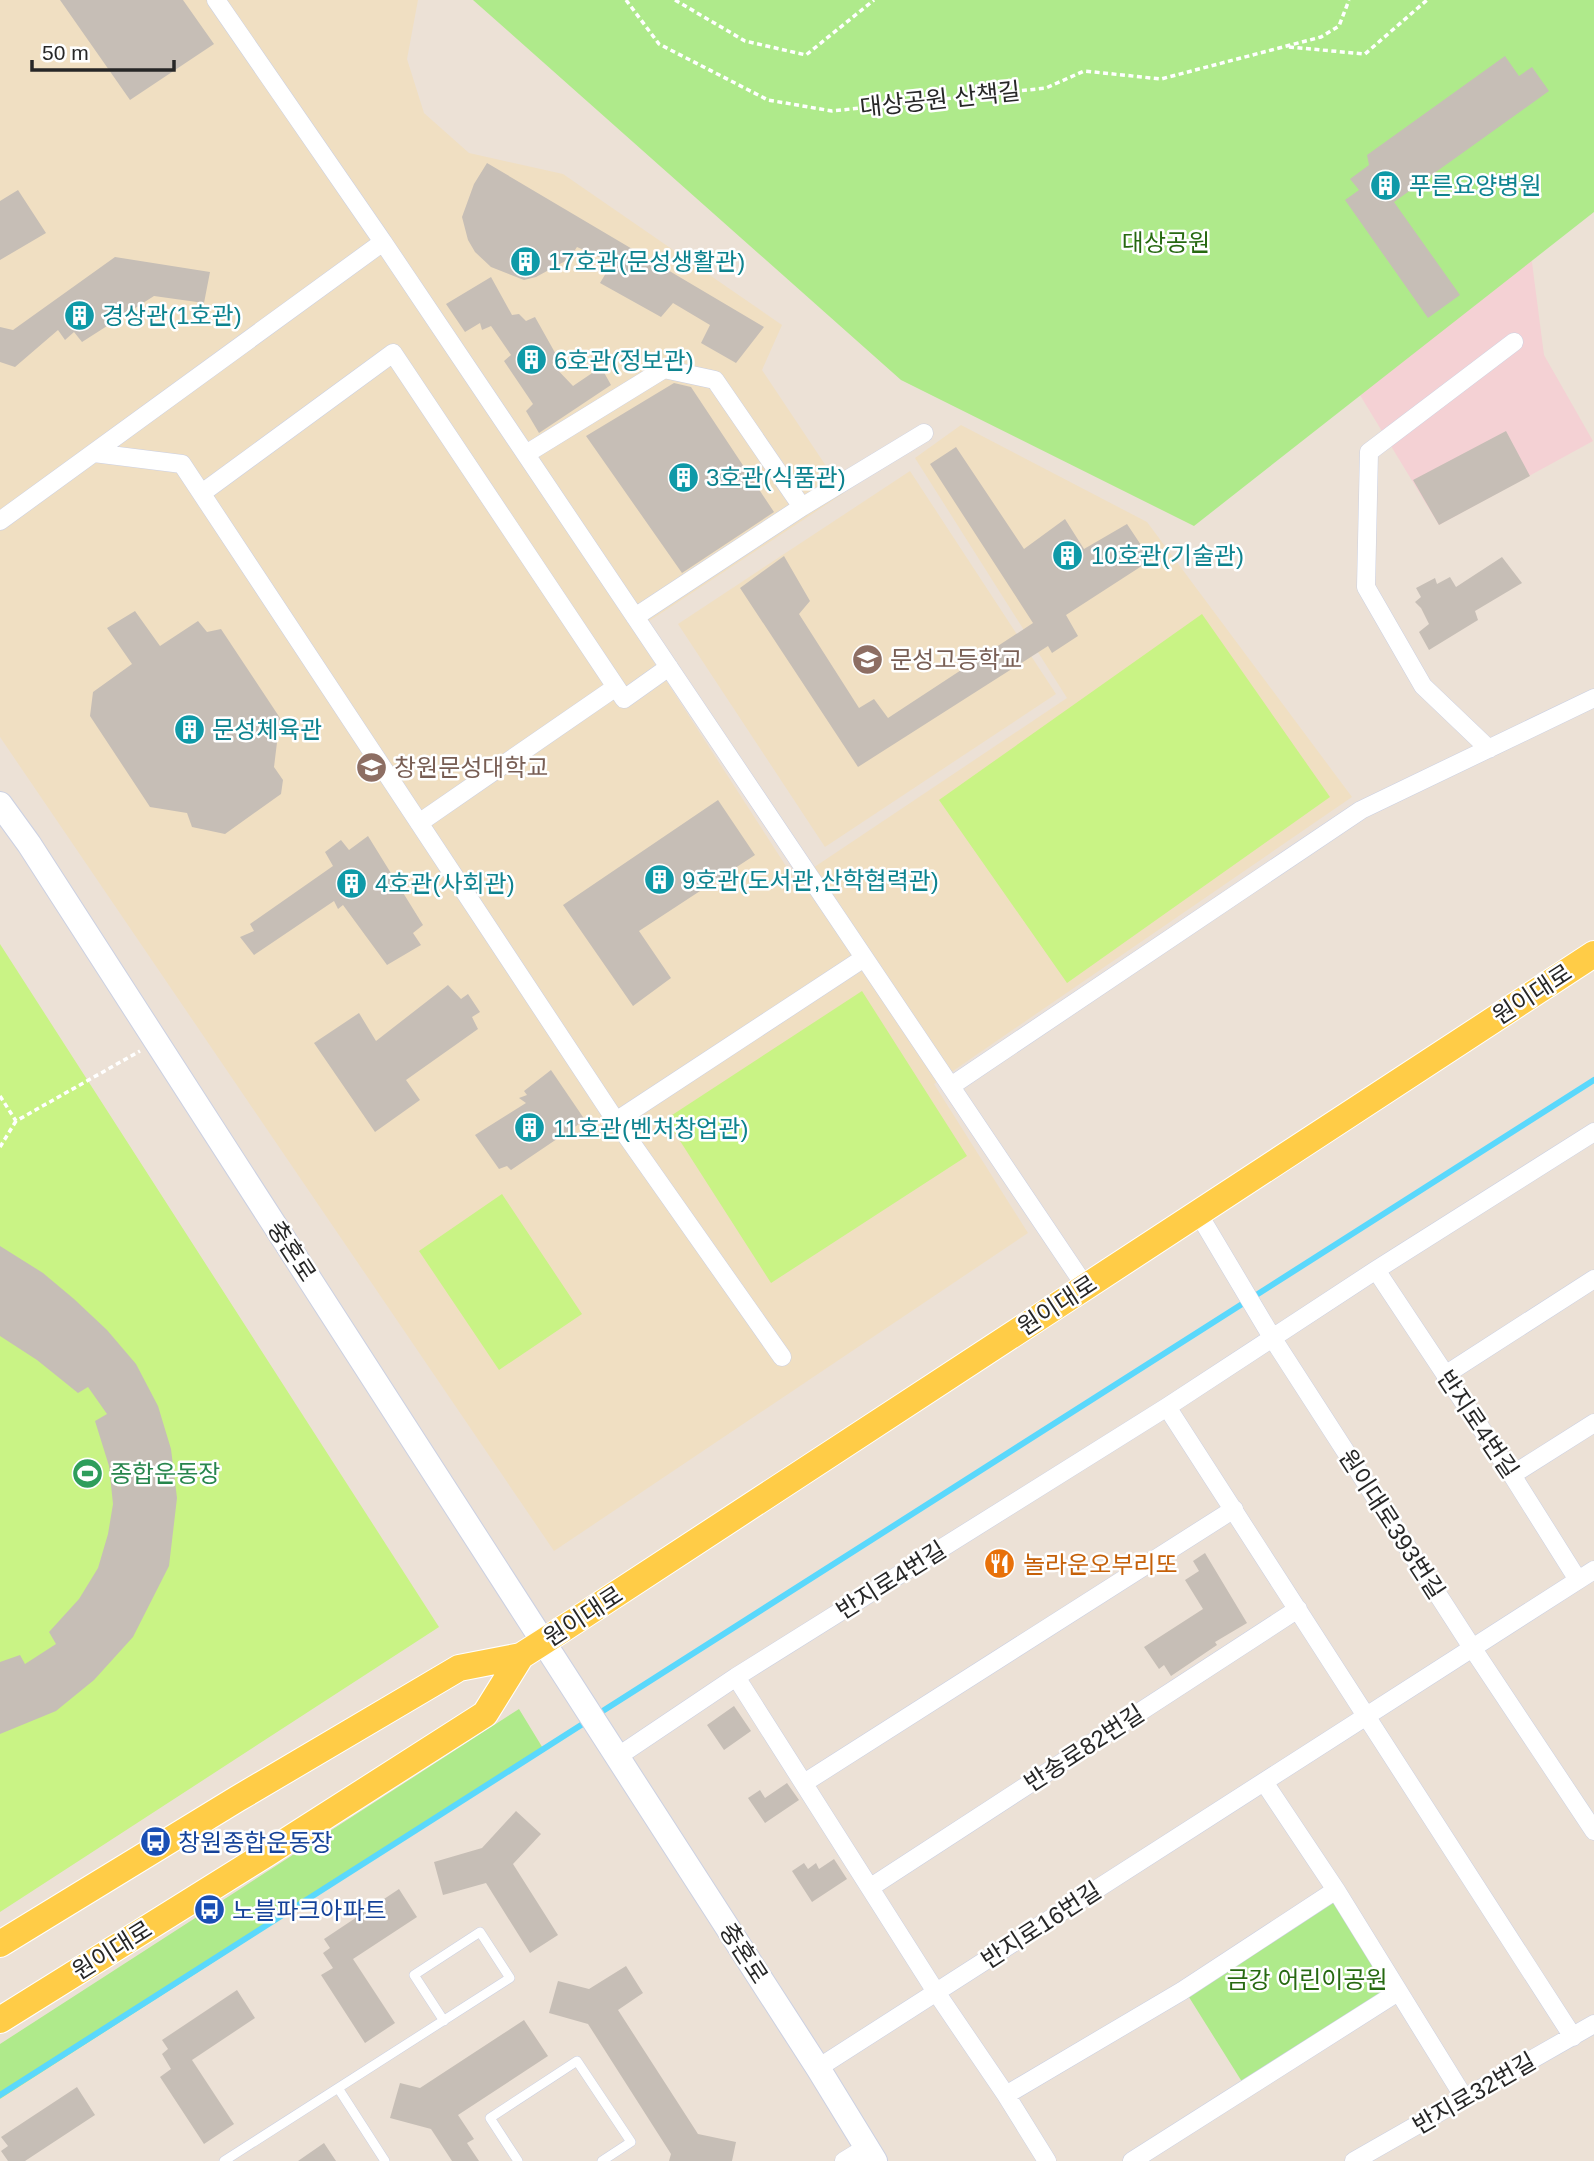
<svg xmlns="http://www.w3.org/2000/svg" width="1594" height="2161" font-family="Helvetica,'Noto Sans KR',sans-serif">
<rect width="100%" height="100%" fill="#ece1d6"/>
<!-- education -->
<path fill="#f0dfc2" d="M0,0h418l-11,59 17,54 45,40 94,21 219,151 -20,45 82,123 -210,138 161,249 272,-182 -152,-240 46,-33 186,97 205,275 -418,287 94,149 -474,318 -554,-814z
M910,471l146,223 -231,153 -147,-223z"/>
<!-- medical -->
<path fill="#f4d1d4" d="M1527,224l17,131 49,86 -154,84 -90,-148z"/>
<!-- green -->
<path fill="#afea8b" d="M473,0h1121v212l-400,314 -293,-146z
M519,1709l25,41 -544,349v-55z
M1331,1898l59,93 -146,94 -57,-91z"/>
<!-- pitch -->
<path fill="#c9f385" d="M1202,614l128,183 -263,186 -128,-183z
M0,944l439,683 -439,285z
M862,991l105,165 -196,127 -105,-164z
M502,1194l80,120 -83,56 -80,-119z"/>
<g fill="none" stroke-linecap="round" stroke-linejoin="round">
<!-- stream -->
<path stroke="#5ad8fc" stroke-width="6" d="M598,1714l996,-634
M0,2095l589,-375"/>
</g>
<!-- building -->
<path fill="#c6beb6" d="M60,0h123l31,44 -84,56z
M1505,56l14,20 13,-9 17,24 -155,111 66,93 -32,23 -83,-118 14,-10 -9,-11 19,-14 -2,-10z
M487,163l277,164 -28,36 -35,-20 9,-18 -37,-22 -12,14 -61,-34 12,-20 -35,-16 -8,12 -33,18 -12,3 -33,-13 -16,-15 -7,-12 -6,-23 12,-33z
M18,190l28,43 -46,27v-59z
M115,257l95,15 -6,31 -50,-7 -72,46 -8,-10 -9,8 -7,-10 -43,37 -15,-5v-35l13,3z
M491,277l21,38 7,-1 7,7 9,-4 23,41 -6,6 21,22 28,-19 10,18 -72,48 -13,-22 7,-7 -29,-43 7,-6 -20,-29 -9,4 -2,-7 -15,9 -19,-28z
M674,383l17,4 83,125 -92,61 -96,-137z
M1506,431l24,45 -91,49 -26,-45z
M956,447l68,102 41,-30 19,30 43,-25 24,36 -85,55 12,21 -26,17 -4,-7 -190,121 -118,-179 44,-32 26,45 -11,13 60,94 15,-9 14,19 145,-95 -103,-159z
M1502,557l20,26 -47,28 3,9 -49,30 -10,-18 10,-8 -8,-16 -6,-6 6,-5 -5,-9 19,-10 2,6 13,-7 6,10z
M135,611l25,35 38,-25 9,11 14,-3 59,89 -6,49 9,13 -2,14 -56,40 -33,-7 -5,-14 -37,-6 -60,-91 3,-24 39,-28 -25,-36z
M718,800l37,55 -116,76 32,47 -38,28 -70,-101z
M368,836l55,89 -10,8 8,12 -34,20 -44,-60 -5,4 -4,-8 -80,54 -14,-18 14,-6 -4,-7 83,-58 -8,-14 16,-12 8,10z
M448,985l13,14 7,-5 12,18 -8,5 6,12 -72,51 14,20 -45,32 -61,-89 45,-30 17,28z
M551,1070l34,50 -74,50 -4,-4 -8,3 -24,-34 51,-32 -7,-5 8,-3 -3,-4z
M0,1246l43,27 31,26 33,31 29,34 22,42 13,43 6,49 -8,68 -36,71 -39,43 -38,31 -56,23v-72l20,-7 5,9 31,-20 -7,-12 30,-33 19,-31 10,-34 5,-30 -4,-38 -14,-45 12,-7 -19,-27 -10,6 -41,-33 -37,-24z
M1205,1553l42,70 -32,19 2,3 -46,31 -7,-11 -5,4 -15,-22 59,-38 -18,-29 14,-9 -6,-10z
M734,1706l17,25 -27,19 -17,-25z
M787,1783l12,17 -34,23 -17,-25 12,-8 5,8z
M516,1811l25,23 -28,30 45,71 -28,18 -44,-70 -43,12 -9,-33 48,-14z
M834,1859l13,20 -35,23 -20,-31 12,-8 4,6 8,-6 3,6z
M399,1889l18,28 -64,42 42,64 -30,20 -44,-68 12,-7 -10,-15 7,-5 -6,-9z
M626,1966l17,27 -25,17 80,124 38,8 -4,19h-63l2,-7 -83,-130 -39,-11 9,-32 31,8z
M237,1990l18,28 -63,42 42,64 -30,20 -44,-67 11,-8 -9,-15 6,-5 -6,-9z
M524,2020l24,36 -90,59 16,24 -7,4 12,18h-27l-21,-32 -41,-11 10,-35 20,5z
M77,2087l18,28 -70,46h-17l-7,-10 7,-5 -7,-9z
M324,2143l12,18h-38z"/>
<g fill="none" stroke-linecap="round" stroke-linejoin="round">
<defs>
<path id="service" d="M338,2088l47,73
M224,2161c96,-61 191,-122 286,-183l-30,-46 -66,43 30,46
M518,2161l-28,-43 87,-57 54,81 -29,19"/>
<path id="minor" d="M383,242l702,1044
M94,453l88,11 434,657 248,-163
M526,454l138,-85 51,11 87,127
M202,493l191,-140 223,334 -197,136
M0,521l383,-279 -167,-242
M635,617l167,-110 122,-74
M616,687l8,12 45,-32
M1489,749l-66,-63 -57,-99 3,-135 145,-110
M951,1086l410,-276 233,-112
M616,1121l166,236
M1198,1213l75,126 200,310 121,182
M1376,1270l136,205 66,105
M1445,1375l149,-96
M1167,1407l406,630
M1512,1475l82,-52
M736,1677l200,315 70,103 41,66
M617,1757l119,-80 431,-270 209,-137 218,-138
M1264,1782l72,108 129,209
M804,1783l430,-274
M871,1887l427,-278
M818,2068l776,-498
M1006,2095l176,-104 154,-101
M844,2161l23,-14
M1132,2161l266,-169
M1354,2161l240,-137"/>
<path id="secondary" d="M0,804l29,40 789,1224 57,93"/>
<path id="primary" d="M0,1944l237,-145 222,-131 62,-12 22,-14 1051,-688
M0,2020l266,-166 219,-140 36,-58"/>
</defs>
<!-- service casing -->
<use href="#service" stroke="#cbd0e2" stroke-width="10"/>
<!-- minor casing -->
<use href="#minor" stroke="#cbd0e2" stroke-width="19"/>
<!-- secondary casing -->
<use href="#secondary" stroke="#cbd0e2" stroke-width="26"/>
<!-- primary casing -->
<use href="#primary" stroke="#fff" stroke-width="28"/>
<!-- path -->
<path stroke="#fff" stroke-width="3.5" stroke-dasharray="5 3.5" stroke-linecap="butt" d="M626,0l33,44 109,56 64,11 214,-23 38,-17 77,8 160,-42 18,-11 10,-26
M675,0l70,41 61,14 68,-55
M1289,47l76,7 62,-54
M0,1096l16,25 124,-70
M0,1147l16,-26"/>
<!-- service -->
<use href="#service" stroke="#fff" stroke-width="9"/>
<!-- minor -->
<use href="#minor" stroke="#fff" stroke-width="18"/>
<!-- secondary -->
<use href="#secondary" stroke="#fff" stroke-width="24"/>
<!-- primary -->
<use href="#primary" stroke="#ffcc47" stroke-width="26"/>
</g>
<!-- icons -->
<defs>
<symbol id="building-disc" viewBox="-11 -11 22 22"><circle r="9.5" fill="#0f9aa8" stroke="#fff"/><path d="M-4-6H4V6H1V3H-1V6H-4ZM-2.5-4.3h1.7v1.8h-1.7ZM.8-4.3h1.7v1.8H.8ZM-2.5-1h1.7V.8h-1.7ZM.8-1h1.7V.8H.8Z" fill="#fff"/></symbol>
<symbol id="school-disc" viewBox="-11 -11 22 22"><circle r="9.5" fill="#8d6e63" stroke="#fff"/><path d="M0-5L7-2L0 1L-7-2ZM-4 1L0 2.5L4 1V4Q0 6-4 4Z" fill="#fff"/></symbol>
<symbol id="university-disc" viewBox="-11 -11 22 22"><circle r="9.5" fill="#8d6e63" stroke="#fff"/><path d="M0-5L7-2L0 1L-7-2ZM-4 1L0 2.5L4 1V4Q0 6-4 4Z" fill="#fff"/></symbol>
<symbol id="stadium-disc" viewBox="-11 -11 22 22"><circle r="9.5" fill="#2e9e5b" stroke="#fff"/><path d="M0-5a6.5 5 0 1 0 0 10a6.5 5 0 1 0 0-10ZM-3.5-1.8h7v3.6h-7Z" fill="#fff"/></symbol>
<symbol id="restaurant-disc" viewBox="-11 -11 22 22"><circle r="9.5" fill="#e8710a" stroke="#fff"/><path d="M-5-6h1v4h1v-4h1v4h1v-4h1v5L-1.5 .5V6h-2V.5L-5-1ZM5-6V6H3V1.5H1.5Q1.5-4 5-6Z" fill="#fff"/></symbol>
<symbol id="bus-disc" viewBox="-11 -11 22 22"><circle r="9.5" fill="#1a4fb4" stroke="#fff"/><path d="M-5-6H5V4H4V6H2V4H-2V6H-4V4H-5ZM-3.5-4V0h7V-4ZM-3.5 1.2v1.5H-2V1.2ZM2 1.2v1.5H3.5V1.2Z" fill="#fff"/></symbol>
</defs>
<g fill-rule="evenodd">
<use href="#building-disc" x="1368" y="168" width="35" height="35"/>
<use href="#building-disc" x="508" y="244" width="35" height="35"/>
<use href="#building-disc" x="62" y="298" width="35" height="35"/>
<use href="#building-disc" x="514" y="342" width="35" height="35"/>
<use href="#building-disc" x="666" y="460" width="35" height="35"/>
<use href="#building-disc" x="1050" y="538" width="35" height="35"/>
<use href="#school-disc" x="850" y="642" width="35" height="35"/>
<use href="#building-disc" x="172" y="712" width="35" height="35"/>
<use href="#university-disc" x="354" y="750" width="35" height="35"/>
<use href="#building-disc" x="642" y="862" width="35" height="35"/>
<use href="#building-disc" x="334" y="866" width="35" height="35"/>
<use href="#building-disc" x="512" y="1110" width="35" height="35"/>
<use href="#stadium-disc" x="70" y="1456" width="35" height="35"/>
<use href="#restaurant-disc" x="982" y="1546" width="35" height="35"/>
<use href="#bus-disc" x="138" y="1824" width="35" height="35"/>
<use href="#bus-disc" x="192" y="1892" width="35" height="35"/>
</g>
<g text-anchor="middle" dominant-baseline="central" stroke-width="5" stroke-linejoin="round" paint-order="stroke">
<!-- street labels -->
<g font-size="24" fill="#272727" stroke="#fff">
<text transform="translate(940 99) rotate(-6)">대상공원 산책길</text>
<text transform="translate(1532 994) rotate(-33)">원이대로</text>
<text transform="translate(292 1251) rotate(57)">충혼로</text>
<text transform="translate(1057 1305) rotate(-33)">원이대로</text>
<text transform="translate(1478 1424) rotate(56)">반지로4번길</text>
<text transform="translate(1392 1524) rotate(57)">원이대로393번길</text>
<text transform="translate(891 1580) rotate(-32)">반지로4번길</text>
<text transform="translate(583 1616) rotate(-33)">원이대로</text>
<text transform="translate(1084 1748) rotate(-33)">반송로82번길</text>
<text transform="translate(1041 1925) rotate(-33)">반지로16번길</text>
<text transform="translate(112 1950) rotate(-32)">원이대로</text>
<text transform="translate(744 1953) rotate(57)">충혼로</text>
<text transform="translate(1474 2093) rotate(-30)">반지로32번길</text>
</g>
<!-- culture labels -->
<g font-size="24" fill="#0d838f" stroke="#fff" text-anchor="start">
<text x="1409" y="185">푸른요양병원</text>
<text x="548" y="261">17호관(문성생활관)</text>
<text x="102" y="315">경상관(1호관)</text>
<text x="554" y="360">6호관(정보관)</text>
<text x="706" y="477">3호관(식품관)</text>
<text x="1091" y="555">10호관(기술관)</text>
<text x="212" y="729">문성체육관</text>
<text x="682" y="880">9호관(도서관,산학협력관)</text>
<text x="375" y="883">4호관(사회관)</text>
<text x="553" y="1128">11호관(벤처창업관)</text>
</g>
<!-- park labels -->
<g font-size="24" fill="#276911" stroke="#fff">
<text x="1166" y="242">대상공원</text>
<text x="1307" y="1979">금강 어린이공원</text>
</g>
<!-- education labels -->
<g font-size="24" fill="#785e54" stroke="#fff" text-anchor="start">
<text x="890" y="659">문성고등학교</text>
<text x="394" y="767">창원문성대학교</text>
</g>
<!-- leisure labels -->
<g font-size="24" fill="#27864d" stroke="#fff" text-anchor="start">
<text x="110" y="1473">종합운동장</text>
</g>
<!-- food labels -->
<g font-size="24" fill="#c56008" stroke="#fff" text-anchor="start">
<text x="1023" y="1564">놀라운오부리또</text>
</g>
<!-- transit labels -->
<g font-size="24" fill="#164399" stroke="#fff" text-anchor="start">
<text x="178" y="1842">창원종합운동장</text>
<text x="232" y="1910">노블파크아파트</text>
</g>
</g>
<!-- scale -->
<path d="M32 60v10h142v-10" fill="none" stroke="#272727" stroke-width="3.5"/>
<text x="42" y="60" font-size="21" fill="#272727" stroke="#ffffff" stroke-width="5" paint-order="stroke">50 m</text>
</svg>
